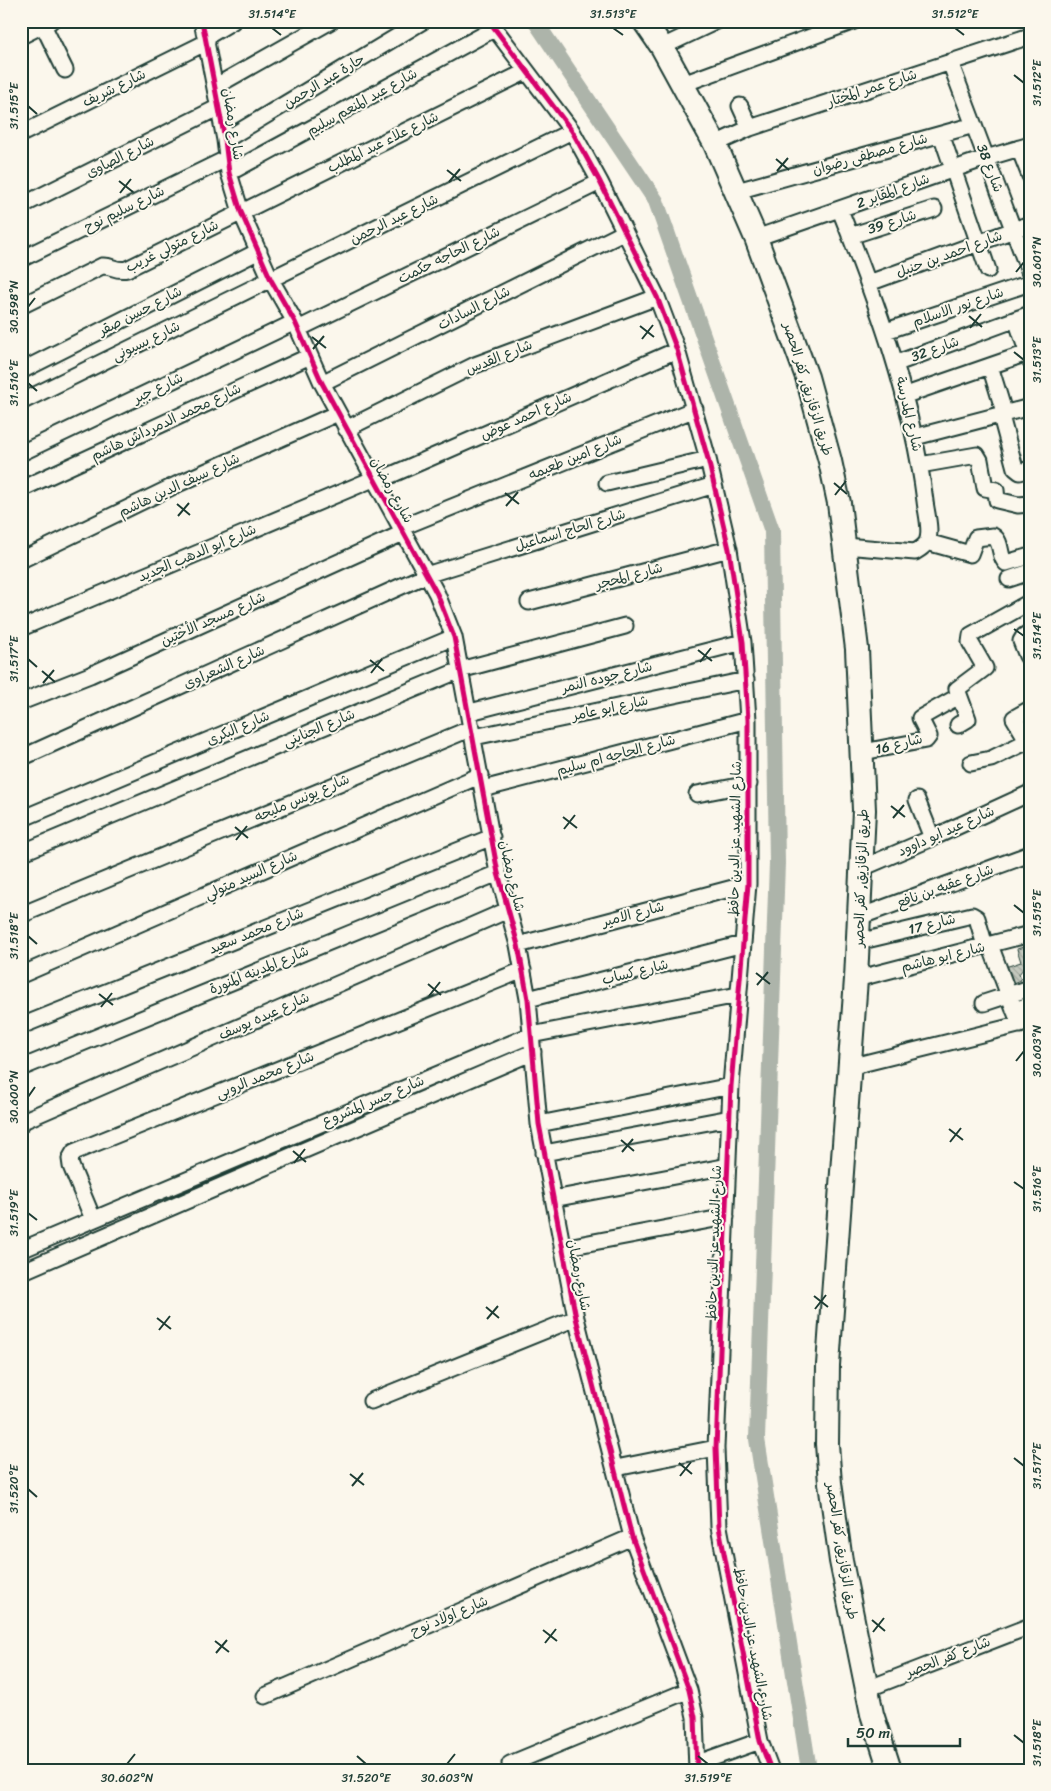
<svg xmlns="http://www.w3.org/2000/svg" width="1051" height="1791" font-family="Sriracha,'Playpen Sans Arabic',sans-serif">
<defs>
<pattern id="building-back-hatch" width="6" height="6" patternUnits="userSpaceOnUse" patternTransform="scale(1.25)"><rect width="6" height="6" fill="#c4c9be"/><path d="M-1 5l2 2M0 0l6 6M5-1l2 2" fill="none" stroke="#9fa49b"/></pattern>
</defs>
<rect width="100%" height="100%" fill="#fbf7ec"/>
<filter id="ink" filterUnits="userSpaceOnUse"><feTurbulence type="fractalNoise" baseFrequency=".02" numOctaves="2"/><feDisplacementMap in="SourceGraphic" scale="10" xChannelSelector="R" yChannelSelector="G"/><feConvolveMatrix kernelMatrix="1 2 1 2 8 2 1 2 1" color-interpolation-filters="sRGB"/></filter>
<g filter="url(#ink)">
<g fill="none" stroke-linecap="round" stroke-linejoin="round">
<!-- canal -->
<path stroke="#adb4aa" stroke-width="16" d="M535,21l121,180 116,330 5,332 -20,576 52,331"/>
</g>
<!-- building -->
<path fill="url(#building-back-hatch)" stroke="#1f3d34" d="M1030,945v28l-3,-9 -8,10 2,6 -14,5 -5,-17 19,-6 -4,-13z"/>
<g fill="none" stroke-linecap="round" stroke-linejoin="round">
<defs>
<path id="minor" d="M202,21l23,119 4,33 12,39 30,68 24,42 27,61 115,211 17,43 44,236 20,72 10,54 11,125 37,194 56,219 57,153 6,27 2,53
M489,21l83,110 28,51 57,115 20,53 31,109 21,90 14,93 5,78v164l-17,202 -15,362 3,79 41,214 11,29
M43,25l22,45
M21,36l30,-15
M206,37l27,-16
M662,47l55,-26
M950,62l80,212
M683,84l171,-63
M216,86l115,-65
M740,106l10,22
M21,134l186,-92
M941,134l47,136
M225,140l198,-119
M715,144l35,-16 280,-92
M1019,148l11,28
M229,173l265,-144
M737,191l237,-66
M21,206l198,-99
M840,210c38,95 72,189 85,291 1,11 7,30 2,41 -3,5 -7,7 -12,10l-70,-6
M850,236l84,-27
M756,238l230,-80 44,-13
M21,259l207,-101
M869,283l161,-59
M21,306l81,-40c10,-1 14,6 25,3l398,-197
M1016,319l14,41
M298,329l302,-147
M886,331l144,-48
M897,363l133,-49
M990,366l15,49
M21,371l238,-120
M322,383l303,-151
M906,395l124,-43
M21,402l551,-271
M1001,416l14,52 5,4 10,-3
M346,429l129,-64 182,-68
M915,437l115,-30
M21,453l274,-131
M920,465l57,-10 3,5 5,28 11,2 1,10 21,5 12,-1
M375,482l302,-132
M607,483l101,-24
M21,489l289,-133
M400,528l295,-119
M927,542l43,12 6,-16 17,-2c10,6 5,20 13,27l24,-7
M21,560l159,-77 158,-70
M1009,579l21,-7
M529,602l200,-53
M21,628l352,-149
M1027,656l-6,-15 3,-5 6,-4
M21,702l69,-27 313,-142
M1030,709l-16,9 16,27
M470,712l273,-70
M958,725l10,-6 -11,-30 28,-21 -15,-26 1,-7 59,-33
M474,737l272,-57
M863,752l63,-12 3,-4 -9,-18 39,-22
M21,758l405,-183 288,-90
M971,763l20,-4 37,-18
M483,789l265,-69
M697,794l52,-10
M917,800l15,38
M21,819l433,-182
M21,853l439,-183 165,-44
M862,868l70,-30 98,-45
M21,915l451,-187
M859,917l171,-63
M858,942l114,-27 5,3 8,28
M518,945l230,-61
M990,945l30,80
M21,975l460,-200
M856,979l174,-45
M528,999l215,-55
M984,1003l46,-15
M1014,1010l16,-5
M21,1026l471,-189
M849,1067l181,-45
M21,1068l477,-195
M21,1124l4,-4 483,-210
M539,1124l192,-38
M544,1153l186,-35
M553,1199l175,-33
M93,1219l-22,-53 -1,-7 4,-7 449,-182
M562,1248l164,-31
M21,1250l510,-215 207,-40
M21,1272l512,-220
M371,1401l205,-83
M616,1468l100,-20
M867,1689l163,-63
M265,1696l367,-159
M698,1763l62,-22
M510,1764l179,-74"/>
<path id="secondary" d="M644,21l18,26 53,97 41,94 51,139 23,84 9,42 18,146 7,161 -8,169 -28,386 -1,79 3,39 11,78 31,153 18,56"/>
</defs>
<!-- minor casing -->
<use href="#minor" stroke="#1f3d34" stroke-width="19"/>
<!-- secondary casing -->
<use href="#secondary" stroke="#1f3d34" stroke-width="26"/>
<!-- minor -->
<use href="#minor" stroke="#fbf7ec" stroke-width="15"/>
<!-- secondary -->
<use href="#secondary" stroke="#fbf7ec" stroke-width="22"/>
<defs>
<path id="cycleway" d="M202,21l23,119 4,33 12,39 30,68 24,42 27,61 115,211 17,43 44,236 20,72 10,54 11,125 37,194 56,219 57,153 6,27 2,53
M489,21l83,110 28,51 57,115 20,53 31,109 21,90 14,93 5,78v164l-17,202 -15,362 3,79 41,214 11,29"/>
</defs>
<!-- cycleway casing -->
<use href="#cycleway" stroke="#fbf7ec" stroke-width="8"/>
<!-- cycleway -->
<use href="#cycleway" stroke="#d6006c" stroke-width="5"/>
</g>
</g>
<!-- ticks -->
<path fill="none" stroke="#1f3d34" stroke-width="2" d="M272,28l9,7M613,28l10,7M955,28l9,7M1014,75l10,8M28,106l9,8M776,159l13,11M447,170l14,11M777,171l11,-13M119,181l14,11M449,182l11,-13M120,193l11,-14M1016,272l8,-10M28,307l7,-9M969,316l13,11M640,326l14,11M970,328l11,-14M312,337l14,11M642,339l11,-14M313,349l11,-13M1014,352l10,8M28,383l9,8M834,483l13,11M505,493l14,11M835,495l11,-14M177,504l13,11M506,506l12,-14M178,516l11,-13M1014,629l10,7M698,650l14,11M28,659l9,8M370,660l14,11M700,662l11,-14M42,671l13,11M371,673l11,-14M43,683l11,-13M891,806l14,11M563,817l14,11M893,818l11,-13M235,827l13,11M564,829l11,-14M236,840l11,-14M1014,905l10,8M28,936l9,8M756,973l14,11M428,984l13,11M757,985l11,-13M99,994l14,11M429,996l11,-14M101,1007l11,-14M1016,1061l8,-10M28,1097l7,-10M949,1129l14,11M621,1140l13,11M950,1142l11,-14M293,1151l13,11M622,1152l11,-13M294,1163l11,-14M1014,1182l10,7M28,1213l9,7M814,1296l14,11M486,1307l13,11M815,1309l11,-14M157,1318l14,11M487,1319l11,-13M159,1330l11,-14M1014,1458l10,8M679,1463l13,11M350,1474l14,11M680,1476l11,-14M352,1486l11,-13M28,1489l9,8M872,1620l13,11M543,1630l14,11M873,1632l11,-14M215,1641l14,11M545,1643l11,-14M216,1653l11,-13M1014,1735l10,8M357,1756l9,8M698,1756l10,8M127,1764l8,-10M447,1764l8,-10"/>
<g text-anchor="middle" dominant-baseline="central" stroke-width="4" stroke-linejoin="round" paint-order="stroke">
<!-- street labels -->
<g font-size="14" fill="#1f3d34" stroke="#fbf7ec">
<text transform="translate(324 81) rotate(-31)">حارة عبد الرحمن</text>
<text transform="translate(114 88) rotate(-26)">شارع شريف</text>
<text transform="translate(872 88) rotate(-18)">شارع عمر المختار</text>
<text transform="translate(362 102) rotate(-29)">شارع عبد المنعم سليم</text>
<text transform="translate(233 124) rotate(81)">شارع رمضان</text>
<text transform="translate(383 142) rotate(-26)">شارع علاء عبد المطلب</text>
<text transform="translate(870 154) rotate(-16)">شارع مصطفى رضوان</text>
<text transform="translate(120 157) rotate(-27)">شارع الصاوى</text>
<text transform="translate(990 168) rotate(69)">شارع 38</text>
<text transform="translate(893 191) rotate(-20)">شارع المقابر 2</text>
<text transform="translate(124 209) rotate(-26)">شارع سليم نوح</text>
<text transform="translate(394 219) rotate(-26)">شارع عبد الرحمن</text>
<text transform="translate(892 222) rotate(-18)">شارع 39</text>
<text transform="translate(172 246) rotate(-26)">شارع متولي غريب</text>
<text transform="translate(949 254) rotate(-20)">شارع احمد بن حنبل</text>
<text transform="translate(449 255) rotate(-26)">شارع الحاجه حكمت</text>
<text transform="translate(958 307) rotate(-19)">شارع نور الاسلام</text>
<text transform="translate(474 308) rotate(-27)">شارع السادات</text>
<text transform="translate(140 311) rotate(-27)">شارع حسن صقر</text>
<text transform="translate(146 341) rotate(-26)">شارع بسيونى</text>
<text transform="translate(935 349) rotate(-20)">شارع 32</text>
<text transform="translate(499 357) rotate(-22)">شارع القدس</text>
<text transform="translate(158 388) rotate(-25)">شارع جبر</text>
<text transform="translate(808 389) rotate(73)">طريق الزقازيق, كفر الحصر</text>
<text transform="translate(909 414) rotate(77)">شارع المدرسة</text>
<text transform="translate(526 416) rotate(-24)">شارع احمد عوض</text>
<text transform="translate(166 422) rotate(-25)">شارع محمد الدمرداش هاشم</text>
<text transform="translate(575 457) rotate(-22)">شارع امين طعيمه</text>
<text transform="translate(179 485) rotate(-25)">شارع سيف الدين هاشم</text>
<text transform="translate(392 490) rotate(61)">شارع رمضان</text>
<text transform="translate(570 530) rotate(-17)">شارع الحاج اسماعيل</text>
<text transform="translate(197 553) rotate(-23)">شارع ابو الدهب الجديد</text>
<text transform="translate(629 576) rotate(-15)">شارع المحجر</text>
<text transform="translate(213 619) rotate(-24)">شارع مسجد الأختين</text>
<text transform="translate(224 667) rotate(-24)">شارع الشعراوى</text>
<text transform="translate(607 677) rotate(-14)">شارع جوده النمر</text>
<text transform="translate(610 708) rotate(-12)">شارع ابو عامر</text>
<text transform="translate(238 728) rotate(-23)">شارع البكرى</text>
<text transform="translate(319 728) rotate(-23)">شارع الجناينى</text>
<text transform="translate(899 744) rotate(-14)">شارع 16</text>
<text transform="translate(616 755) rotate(-15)">شارع الحاجه ام سليم</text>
<text transform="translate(302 798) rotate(-23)">شارع يونس مليحه</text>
<text transform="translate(946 831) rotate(-24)">شارع عيد ابو داوود</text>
<text transform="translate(735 839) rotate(-89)">شارع الشهيد عز الدين حافظ</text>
<text transform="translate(251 875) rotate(-24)">شارع السيد متولي</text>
<text transform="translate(512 876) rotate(77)">شارع رمضان</text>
<text transform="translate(861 878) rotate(-88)">طريق الزقازيق, كفر الحصر</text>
<text transform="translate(945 886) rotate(-20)">شارع عقبه بن نافع</text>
<text transform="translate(633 914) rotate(-15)">شارع الامير</text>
<text transform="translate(932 924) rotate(-14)">شارع 17</text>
<text transform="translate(256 931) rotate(-22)">شارع محمد سعيد</text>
<text transform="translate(943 957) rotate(-14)">شارع ابو هاشم</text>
<text transform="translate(259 970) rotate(-22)">شارع المدينه المنورة</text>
<text transform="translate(635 972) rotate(-14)">شارع كساب</text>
<text transform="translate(264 1016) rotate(-24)">شارع عبده يوسف</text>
<text transform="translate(265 1075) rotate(-22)">شارع محمد الروبى</text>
<text transform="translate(373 1101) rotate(-23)">شارع جسر المشروع</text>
<text transform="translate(714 1243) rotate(-88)">شارع الشهيد عز الدين حافظ</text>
<text transform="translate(579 1275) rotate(79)">شارع رمضان</text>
<text transform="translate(842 1551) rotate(81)">طريق الزقازيق, كفر الحصر</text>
<text transform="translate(449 1616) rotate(-23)">شارع اولاد نوح</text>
<text transform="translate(753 1644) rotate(79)">شارع الشهيد عز الدين حافظ</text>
<text transform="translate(948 1657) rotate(-21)">شارع كفر الحصر</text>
</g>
</g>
<!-- margin -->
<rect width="1051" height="1791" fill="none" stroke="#fbf7ec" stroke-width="55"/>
<!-- scale -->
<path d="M848 1738v8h112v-8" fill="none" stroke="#1f3d34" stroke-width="2.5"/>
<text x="856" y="1738" font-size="15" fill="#1f3d34" stroke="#fbf7ec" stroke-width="4" paint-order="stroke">50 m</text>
<rect x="28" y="28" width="996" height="1736" fill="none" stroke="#1f3d34" stroke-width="2"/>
<g font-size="12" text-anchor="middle" fill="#1f3d34">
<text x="272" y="18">31.514°E</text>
<text x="613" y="18">31.513°E</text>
<text x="955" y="18">31.512°E</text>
<text transform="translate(1037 83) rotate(-90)" y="4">31.512°E</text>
<text transform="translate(14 106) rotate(-90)" y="4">31.515°E</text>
<text transform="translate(1037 262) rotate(-90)" y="4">30.601°N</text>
<text transform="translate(14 307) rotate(-90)" y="4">30.598°N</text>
<text transform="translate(1037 360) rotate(-90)" y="4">31.513°E</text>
<text transform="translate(14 383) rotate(-90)" y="4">31.516°E</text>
<text transform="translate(1037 636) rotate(-90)" y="4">31.514°E</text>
<text transform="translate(14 659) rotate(-90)" y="4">31.517°E</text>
<text transform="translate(1037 913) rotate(-90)" y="4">31.515°E</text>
<text transform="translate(14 936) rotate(-90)" y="4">31.518°E</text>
<text transform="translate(1037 1051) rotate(-90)" y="4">30.603°N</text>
<text transform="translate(14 1097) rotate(-90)" y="4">30.600°N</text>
<text transform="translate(1037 1189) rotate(-90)" y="4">31.516°E</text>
<text transform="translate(14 1213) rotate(-90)" y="4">31.519°E</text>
<text transform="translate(1037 1466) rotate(-90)" y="4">31.517°E</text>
<text transform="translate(14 1489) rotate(-90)" y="4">31.520°E</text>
<text transform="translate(1037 1743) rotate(-90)" y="4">31.518°E</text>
<text x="127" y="1782">30.602°N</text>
<text x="366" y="1782">31.520°E</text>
<text x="447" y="1782">30.603°N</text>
<text x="708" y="1782">31.519°E</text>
</g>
</svg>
